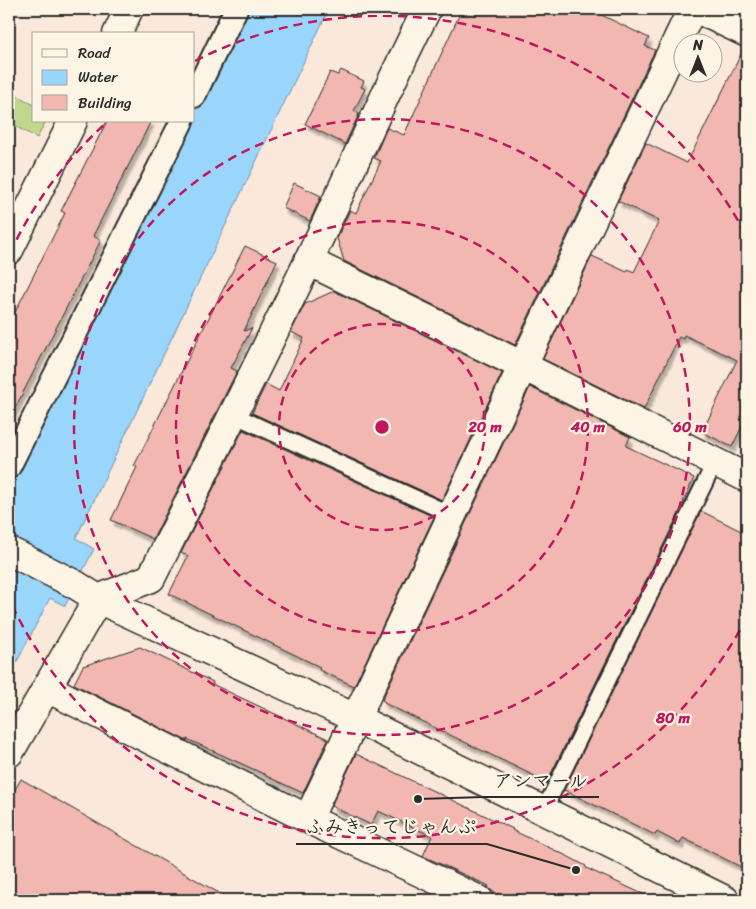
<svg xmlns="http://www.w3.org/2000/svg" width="756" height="909" font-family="Sriracha,'Klee One',sans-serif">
<defs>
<filter id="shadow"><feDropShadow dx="3" dy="5.5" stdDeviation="1" flood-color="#0004"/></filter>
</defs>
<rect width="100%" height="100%" fill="#fae9db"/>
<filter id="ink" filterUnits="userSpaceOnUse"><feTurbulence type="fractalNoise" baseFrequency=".02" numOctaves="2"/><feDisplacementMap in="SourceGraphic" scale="10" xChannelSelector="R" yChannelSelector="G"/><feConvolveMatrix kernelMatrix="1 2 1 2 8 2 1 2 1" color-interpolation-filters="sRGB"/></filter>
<g filter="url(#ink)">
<!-- green -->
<path fill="#bfd88e" stroke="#75825c" d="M9,91l25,14v16h12l-9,17 -28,-15z"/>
<!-- water -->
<path fill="#9ad5fb" stroke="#6e91a8" d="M244,9h85l-253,529 18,11 -29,57 -15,-8 -41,79v-190l180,-366h5v-10z"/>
<!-- building -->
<path fill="#f2b7b1" stroke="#2b2b2b" filter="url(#shadow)" d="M462,9h127l60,29 -4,8 10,4 -140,295 -171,-84 -7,-23 13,-28 6,3 25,-52 -7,-3 13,-30 17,7z
M744,48h3v368l-15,31 -30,-15 35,-72 -53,-25 -1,4 -4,-2 -35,72 -101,-50 49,-103 35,16 1,-3 6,3 25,-51 -41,-20 28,-58 41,20z
M341,70l23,11 -3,6 4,2 -11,22 5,3 -14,30 -40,-20 25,-52 8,3z
M107,121h44l-58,115 8,4 -92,180v-96l56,-111 -4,-2z
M294,183l27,13 -11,25 -27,-13z
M245,246l32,15 -33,70 8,-3 -21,40 6,3 -84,168 -42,-19 26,-53 -3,-1z
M334,291l168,82 -60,127 -190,-87 14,-29 13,7 25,-53 -13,-6 14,-28z
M530,387l100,50 -4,9 68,32 -11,24 1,1 -137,279 -163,-79 1,-1 -3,-2z
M243,430l191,87 -80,169 -35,-16 1,-3 -151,-73 19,-38 -7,-3z
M701,511l46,23v336l-64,-32 -3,6 -23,-12 -2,3 -91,-45z
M140,647l73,35 -1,2 116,55 -25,54 -37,-17v-1l-79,-36v2l-113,-57 9,-18z
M356,754l157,75 -1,1 55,26 19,10v2l70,32h-144l-20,-9 -4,-3 1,-2 -66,-30 9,-20 -54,-25 -7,14 -40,-19z
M21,779l210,121h-222v-100z"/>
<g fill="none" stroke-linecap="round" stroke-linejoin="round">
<defs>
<path id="service" d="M234,415l218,100
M543,812l172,-350"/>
<path id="pedestrian" d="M194,96l42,-87
M9,467l173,-346"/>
<path id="minor" d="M697,9l50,24
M117,34l12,-25
M9,250l64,-129
M308,261l215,105 224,112
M9,551l67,34 22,14 257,119 370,182
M47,688l261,131 171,81
M9,753l89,-154 53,-21c53,-105 106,-210 157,-316 40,-84 77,-170 119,-253
M308,819l384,-810"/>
</defs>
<!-- service casing -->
<use href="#service" stroke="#2b2b2b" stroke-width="19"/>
<!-- pedestrian casing -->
<use href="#pedestrian" stroke="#2b2b2b" stroke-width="26"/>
<!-- minor casing -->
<use href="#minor" stroke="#2b2b2b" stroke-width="31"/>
<!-- service -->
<use href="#service" stroke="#fcf5e5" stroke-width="15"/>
<!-- pedestrian -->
<use href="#pedestrian" stroke="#fcf5e5" stroke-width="22"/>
<!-- minor -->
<use href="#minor" stroke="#fcf5e5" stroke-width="28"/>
</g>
</g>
<!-- distance rings -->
<g fill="none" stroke="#c2185b" stroke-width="2.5" stroke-dasharray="9 6">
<circle cx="382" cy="427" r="103"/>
<circle cx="382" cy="427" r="206"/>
<circle cx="382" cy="427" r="308"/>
<path d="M747 617A411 411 0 0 1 10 601M10 253A411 411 0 0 1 107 122M195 61A411 411 0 0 1 747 237"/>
</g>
<circle cx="382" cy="427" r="8" fill="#c2185b" stroke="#fcf5e5" stroke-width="2.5"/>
<g font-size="15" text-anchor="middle" font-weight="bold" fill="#c2185b" stroke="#fcf5e5" stroke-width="4.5" stroke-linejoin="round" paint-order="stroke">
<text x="485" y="432">20 m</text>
<text x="588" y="432">40 m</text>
<text x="690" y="432">60 m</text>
<text x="673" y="723">80 m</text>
</g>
<!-- callouts -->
<path fill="none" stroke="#2b2b2b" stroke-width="2" d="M418 799L484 797H599M576 870L487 844H296"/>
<g fill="#2b2b2b" stroke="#fcf5e5" stroke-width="2">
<circle cx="418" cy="799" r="5"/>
<circle cx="576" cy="870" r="5"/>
</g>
<g font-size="19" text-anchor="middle" font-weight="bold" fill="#2b2b2b" stroke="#fcf5e5" stroke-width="4.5" stroke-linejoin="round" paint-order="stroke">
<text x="541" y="787">アンマール</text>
<text x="391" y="833">ふみきってじゃんぷ</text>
</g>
<!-- margin -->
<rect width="756" height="909" fill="none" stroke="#fcf5e5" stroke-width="30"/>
<rect x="15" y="15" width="726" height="879" fill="none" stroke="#2b2b2b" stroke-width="2" filter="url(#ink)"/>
<!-- legend -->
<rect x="32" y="32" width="162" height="90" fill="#fcf5e5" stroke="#a8a49b"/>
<rect x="42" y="49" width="25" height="8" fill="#fcf5e5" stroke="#a8a49b"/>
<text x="78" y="58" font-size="15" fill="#2b2b2b">Road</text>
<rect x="42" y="70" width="25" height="15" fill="#9ad5fb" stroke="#a8a49b"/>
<text x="78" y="82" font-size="15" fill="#2b2b2b">Water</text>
<rect x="42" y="95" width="25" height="15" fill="#f2b7b1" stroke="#a8a49b"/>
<text x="78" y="108" font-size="15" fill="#2b2b2b">Building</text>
<!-- north arrow -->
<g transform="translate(698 58)"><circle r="24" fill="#fcf5e5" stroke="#a8a49b"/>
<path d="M0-4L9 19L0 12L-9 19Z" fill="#2b2b2b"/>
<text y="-8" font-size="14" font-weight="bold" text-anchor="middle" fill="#2b2b2b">N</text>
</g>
</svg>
